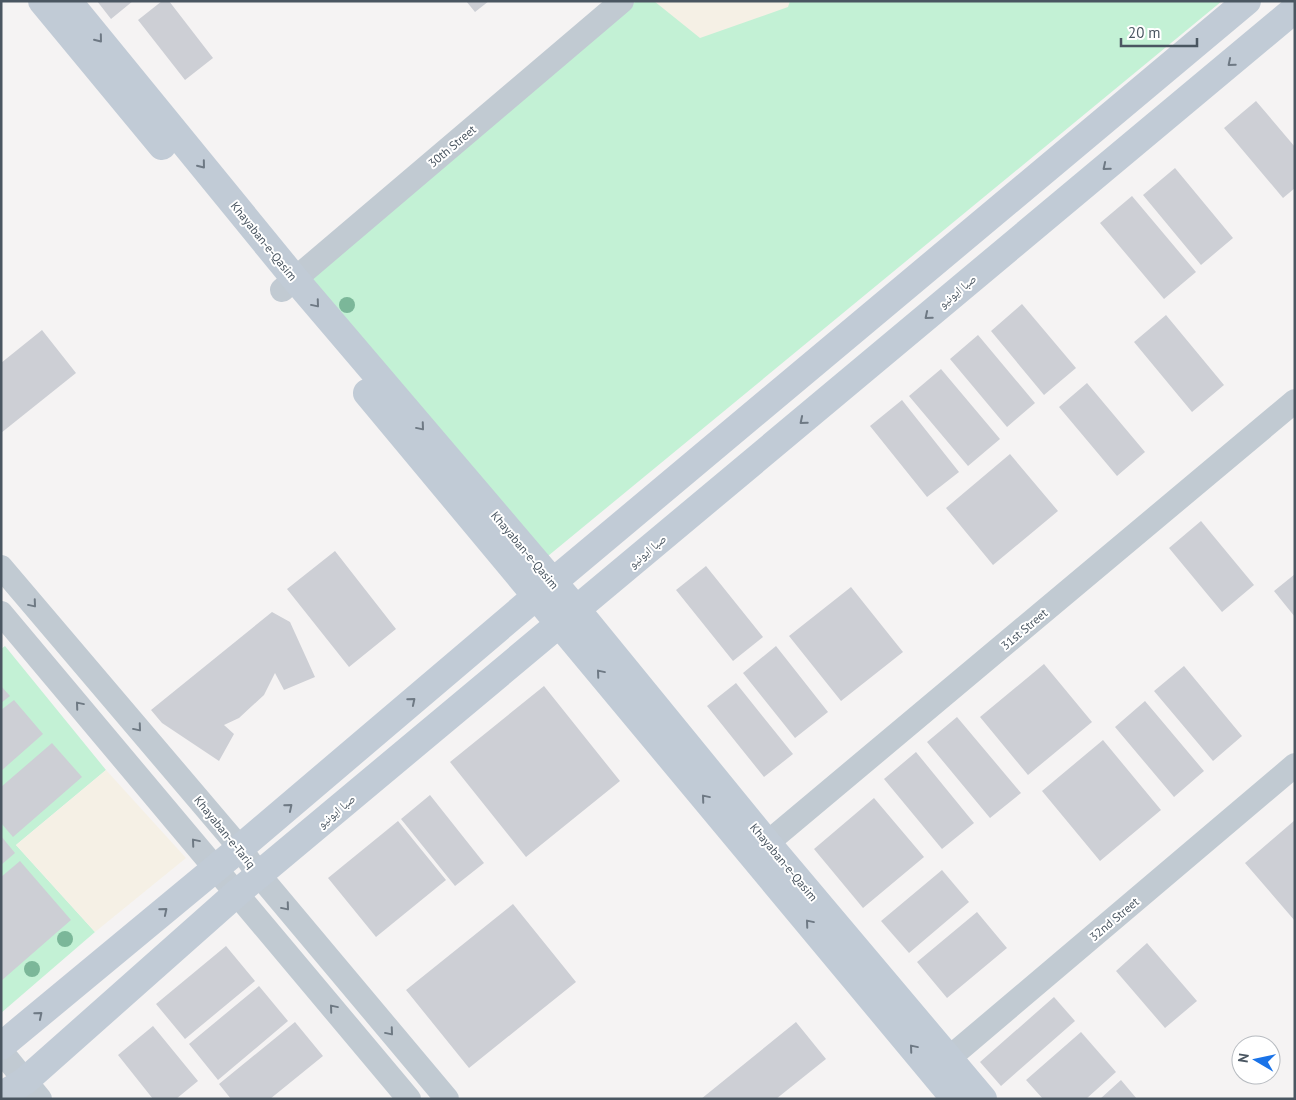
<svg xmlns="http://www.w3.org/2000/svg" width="1296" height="1100" font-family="'PT Sans','Noto Naskh Arabic',sans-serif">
<rect width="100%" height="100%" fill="#f5f3f3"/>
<!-- green -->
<path fill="#c3f1d5" d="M636,1h586l-674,555 -238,-278z
M5,646l101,124 -90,75 79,87 -94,81v-364z"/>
<!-- sand -->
<path fill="#f5f0e5" d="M654,1h136l-2,6 -88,31z
M106,770l80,88 -91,74 -79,-87z"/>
<!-- building -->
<path fill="#cdcfd5" d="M97,1h36l-22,18z
M162,1h7l44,57 -28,22 -47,-60z
M466,1h23l-14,11z
M1256,101l39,46v41l-12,10 -59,-70z
M1175,168l58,70 -32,27 -58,-70z
M1132,196l64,76 -32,27 -64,-76z
M1022,304l54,64 -32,27 -53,-64z
M1166,315l58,70 -32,27 -58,-70z
M42,330l34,43 -75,60v-70z
M978,335l57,68 -28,24 -57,-68z
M941,369l59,70 -32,27 -59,-70z
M1087,383l58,69 -28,24 -58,-69z
M902,400l57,72 -32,25 -57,-71z
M1010,454l48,57 -65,54 -47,-57z
M1201,521l53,64 -32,27 -53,-64z
M335,551l61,78 -47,38 -62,-78z
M706,566l57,71 -30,24 -57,-71z
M1295,574v43l-21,-26z
M851,587l52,65 -62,49 -52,-65z
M272,612l18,10 25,55 -31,13 -9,-17 -11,22 -25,23 -15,7 10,9 -15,27 -57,-38 -11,-13z
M776,646l52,66 -33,26 -52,-65z
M1044,664l48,58 -64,53 -48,-58z
M1184,666l58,70 -29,25 -59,-70z
M736,683l57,71 -29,23 -57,-71z
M1,686l9,10 -9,7z
M544,686l76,95 -94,76 -76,-95z
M14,700l29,34 -42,37v-61z
M1145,701l59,70 -30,26 -59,-70z
M957,717l64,76 -31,25 -63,-76z
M1103,740l58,70 -61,51 -58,-70z
M52,743l30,34 -69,60 -12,-14v-36z
M916,752l58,71 -32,26 -58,-70z
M430,795l54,68 -29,23 -54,-67z
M874,798l50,59 -61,51 -49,-59z
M1295,820v101l-50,-58z
M398,821l48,59 -70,57 -48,-59z
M1,836l14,17 -14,12z
M20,861l51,59 -70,61v-104z
M942,870l27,32 -60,51 -28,-32z
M513,904l63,78 -107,86 -63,-78z
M977,912l30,36 -60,50 -30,-36z
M1147,943l50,58 -32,27 -49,-57z
M226,946l29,35 -70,58 -29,-35z
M259,986l29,35 -70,59 -29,-36z
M1054,997l21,24 -74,65 -21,-24z
M295,1022l28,34 -53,43h-39l-12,-15z
M796,1022l30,37 -50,40h-75z
M153,1026l45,55 -22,18h-23l-35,-44z
M1081,1032l35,40 -30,27h-43l-17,-19z
M1121,1080l16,19h-37z"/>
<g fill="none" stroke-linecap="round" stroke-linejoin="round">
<!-- street -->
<path stroke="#c1cad2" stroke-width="24" d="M282,290l340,-289
M1,567l239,281 19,27 188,224
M1,613l408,486
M754,854l541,-453
M1,1051l39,48
M935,1070l360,-305"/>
<!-- secondary -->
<path stroke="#c1cbd6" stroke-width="28" d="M42,1l120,145
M68,1l227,278 282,331 191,234 215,255
M367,393l588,706
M1,1046l239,-198 313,-266 694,-581
M1,1096l24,-15 212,-188 1058,-884"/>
</g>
<!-- trees -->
<g fill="#7bb799">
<circle cx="347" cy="305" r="8"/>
<circle cx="65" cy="939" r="8"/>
<circle cx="32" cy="969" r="8"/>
</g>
<!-- one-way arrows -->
<defs><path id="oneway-chevron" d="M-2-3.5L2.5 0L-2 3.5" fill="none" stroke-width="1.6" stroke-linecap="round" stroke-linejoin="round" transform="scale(1.25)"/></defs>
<g stroke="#6e7984">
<use href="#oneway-chevron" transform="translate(99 39) rotate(51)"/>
<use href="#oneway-chevron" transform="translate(1231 63) rotate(140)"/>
<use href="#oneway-chevron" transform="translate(202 165) rotate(51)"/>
<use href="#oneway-chevron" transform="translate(1106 167) rotate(140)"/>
<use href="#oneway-chevron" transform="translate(316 304) rotate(50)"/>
<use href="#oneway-chevron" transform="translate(928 316) rotate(140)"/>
<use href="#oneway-chevron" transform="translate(803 421) rotate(140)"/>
<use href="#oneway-chevron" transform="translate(421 427) rotate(50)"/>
<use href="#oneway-chevron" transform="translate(600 673) rotate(-130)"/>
<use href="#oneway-chevron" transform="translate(412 701) rotate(-40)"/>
<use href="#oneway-chevron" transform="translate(705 798) rotate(-130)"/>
<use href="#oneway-chevron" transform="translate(289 807) rotate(-40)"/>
<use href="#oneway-chevron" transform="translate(164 911) rotate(-40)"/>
<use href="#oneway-chevron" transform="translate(809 923) rotate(-130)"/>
<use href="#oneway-chevron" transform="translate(39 1015) rotate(-40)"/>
<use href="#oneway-chevron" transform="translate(913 1048) rotate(-130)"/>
</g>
<g stroke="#6e7983">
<use href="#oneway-chevron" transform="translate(33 604) rotate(50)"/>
<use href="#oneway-chevron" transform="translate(79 705) rotate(-130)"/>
<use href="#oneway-chevron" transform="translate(138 728) rotate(50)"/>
<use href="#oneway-chevron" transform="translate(195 842) rotate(-130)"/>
<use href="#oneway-chevron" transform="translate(286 907) rotate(50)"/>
<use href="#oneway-chevron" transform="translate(333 1008) rotate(-130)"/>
<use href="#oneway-chevron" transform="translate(390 1032) rotate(50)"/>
</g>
<g text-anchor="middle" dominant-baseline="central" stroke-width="4" stroke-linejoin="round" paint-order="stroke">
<!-- street labels -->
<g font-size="12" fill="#4a5661" stroke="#fff">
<text transform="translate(452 146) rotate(-40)">30th Street</text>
<text transform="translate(264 241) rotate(51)">Khayaban-e-Qasim</text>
<text transform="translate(957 291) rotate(-40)">صبا ایونیو</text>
<text transform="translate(525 550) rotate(50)">Khayaban-e-Qasim</text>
<text transform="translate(647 551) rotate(-40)">صبا ایونیو</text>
<text transform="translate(1024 629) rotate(-40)">31st Street</text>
<text transform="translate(336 811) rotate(-40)">صبا ایونیو</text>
<text transform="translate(225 832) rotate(51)">Khayaban-e-Tariq</text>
<text transform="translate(784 862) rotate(50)">Khayaban-e-Qasim</text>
<text transform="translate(1114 919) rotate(-40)">32nd Street</text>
</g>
</g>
<!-- border -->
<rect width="1296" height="1100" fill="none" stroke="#4a5661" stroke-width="5"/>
<!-- north arrow -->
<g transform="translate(1256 1060) rotate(279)"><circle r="24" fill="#ffffff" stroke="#b7bbc0"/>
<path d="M0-4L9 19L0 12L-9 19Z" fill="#1a73e8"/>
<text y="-8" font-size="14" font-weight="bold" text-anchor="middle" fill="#4a5661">N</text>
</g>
<!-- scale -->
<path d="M1121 38v8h76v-8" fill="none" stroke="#4a5661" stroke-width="2.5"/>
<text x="1128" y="38" font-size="15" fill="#4a5661" stroke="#ffffff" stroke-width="4" paint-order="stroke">20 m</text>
</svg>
